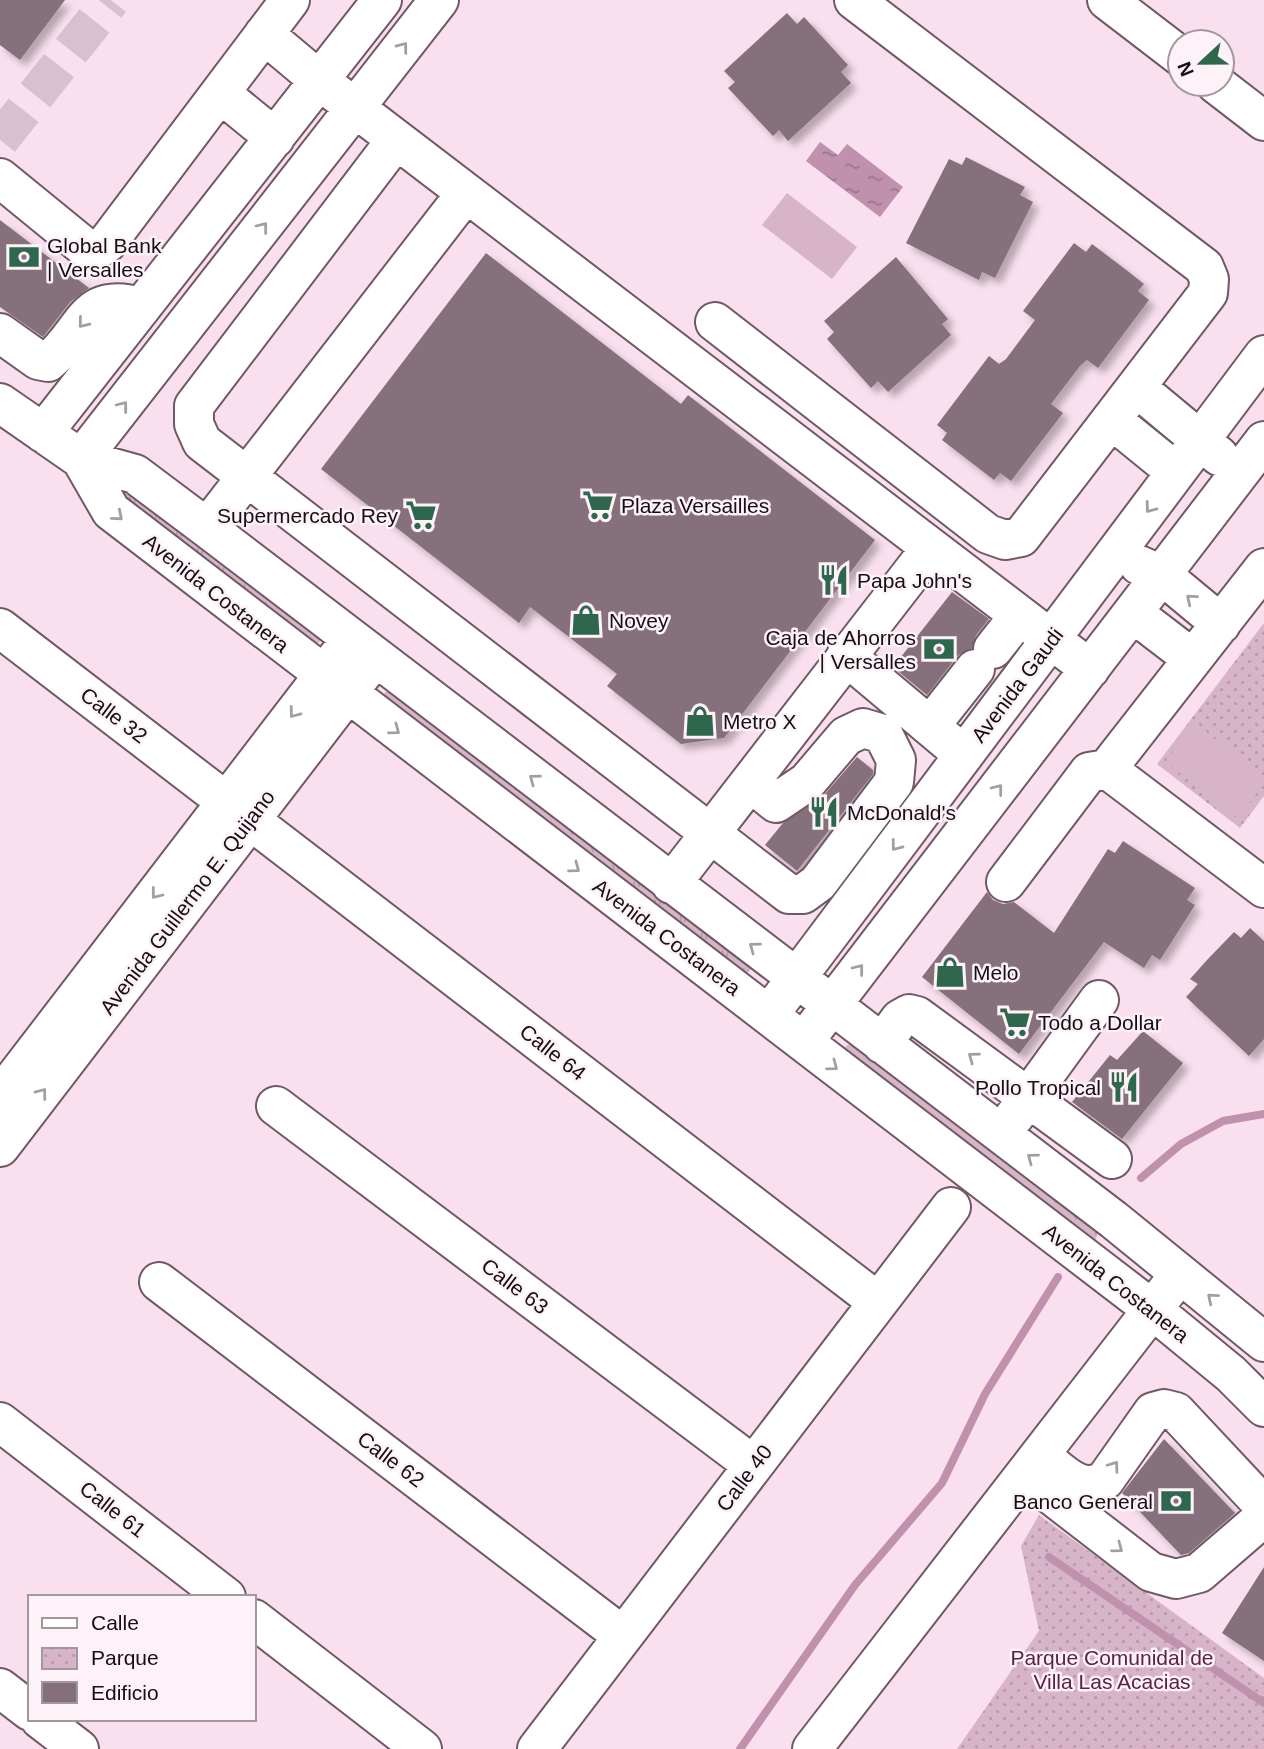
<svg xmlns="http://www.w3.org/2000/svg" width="1264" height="1749" font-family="Helvetica,sans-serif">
<defs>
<pattern id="grass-tufts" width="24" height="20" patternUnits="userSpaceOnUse" patternTransform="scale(1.75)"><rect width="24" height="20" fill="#d7b4c8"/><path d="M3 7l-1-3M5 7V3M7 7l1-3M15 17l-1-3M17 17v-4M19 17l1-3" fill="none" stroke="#b89aab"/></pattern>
<pattern id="park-dots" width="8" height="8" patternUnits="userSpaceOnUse" patternTransform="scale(1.75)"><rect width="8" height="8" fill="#d7b4c8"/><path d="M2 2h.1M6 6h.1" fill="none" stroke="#b89aab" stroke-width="1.8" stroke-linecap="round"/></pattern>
<pattern id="water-ripples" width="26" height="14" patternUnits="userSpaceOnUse" patternTransform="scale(1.75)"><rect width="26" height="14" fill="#c091ac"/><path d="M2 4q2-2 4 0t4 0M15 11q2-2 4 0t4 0" fill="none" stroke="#9b758b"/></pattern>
<filter id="shadow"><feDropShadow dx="6" dy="6" stdDeviation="3.5" flood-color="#0004"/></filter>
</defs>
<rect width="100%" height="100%" fill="#fae0ef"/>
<!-- grass -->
<path fill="url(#grass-tufts)" d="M116,483l207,157 -11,6 -200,-149z
M394,691l356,271v8l-4,4 -363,-277 2,-5z
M854,1044l244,184 -2,11 -7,3 -245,-193 3,-4z"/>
<!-- park -->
<path fill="url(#park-dots)" d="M1264,623v173l-24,32 -83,-64z
M1039,1515l225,163v71h-307l82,-118 -18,-85z"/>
<!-- pitch -->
<path fill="#d7b4c8" d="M787,193l70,54 -25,32 -70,-54z
M1194,723l70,53v7l-26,35 -73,-56z"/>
<!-- water -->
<path fill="url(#water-ripples)" d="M820,142l18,13 9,-11 56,43 -23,30 -74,-56z"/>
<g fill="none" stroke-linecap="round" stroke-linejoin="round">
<!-- stream -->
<path stroke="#c091ac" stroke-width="8" d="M1141,1178l40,-34 42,-23 41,-7
M1049,1557l215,146
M740,1749l115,-164 87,-102 43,-89 73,-117"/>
</g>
<!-- building -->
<path fill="#866f7c" filter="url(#shadow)" d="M0,0h65l-45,60 -20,-15z
M787,13l10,11 7,-7 44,48 -7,7 10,11 -63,58 -9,-11 -6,6 -16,-17 -29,-31 7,-6 -11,-11z
M966,157l59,30 -5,8 13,7 -38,76 -13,-6 -3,8 -73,-37 43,-84 13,6z
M0,220l89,68 -19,14 -27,35 -43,-30z
M1074,243l12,9 6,-8 33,25 19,15 -6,7 11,9 -51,68 -11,-8 -7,6 -29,38 12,9 -52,68 -11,-8 -6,7 -52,-40 5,-7 -10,-8 52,-69 10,8 7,-5 29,-39 -12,-9z
M486,253l195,151 7,-9 187,145 -151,198 -43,6 -74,-58 10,-12 -87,-67 -11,16 -198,-154z
M896,257l52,62 -6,5 9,11 -63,57 -10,-11 -7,7 -44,-49 7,-7 -10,-11z
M952,592l37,27 -13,16 -4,13 -14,7 -31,40 -34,-28z
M857,757l16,13v4l-76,97 -32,-26 18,-22 40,-27z
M1123,841l72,47 -8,12 8,5 -35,55 -8,-5 -8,13 -40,-26 -85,112 -97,-77 65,-85 6,8 10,4 11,-2 40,31 54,-84 7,4z
M1250,928l14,13v98l-15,17 -63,-59 12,-13 -8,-5 17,-19 27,-28 7,6z
M1143,1031l40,32 -61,76 -50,-37 38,-47 7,5z
M1164,1439l71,74 -46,40 -8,2 -59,-62z
M1264,1567v94l-42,-28z"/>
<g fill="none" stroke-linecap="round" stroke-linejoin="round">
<!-- minor-tunnel -->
<path stroke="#d8c0ce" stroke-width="38" stroke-dasharray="38 19" stroke-linecap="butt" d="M0,140l111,-140"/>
<defs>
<path id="minor" d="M1107,0l73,56
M264,34l56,47 770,588
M1216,84l48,37
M220,93l55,45
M396,140l-202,266v18l8,18 587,452h14l15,-11 76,-101 2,-22 -13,-26 -20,-6 -17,8 -39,46 -31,21 -26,-21
M0,178l87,71h11l9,-6 183,-243
M715,322l273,212 17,6 16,-3 187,-244 1,-14 -5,-12 -350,-267
M0,333l38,27 10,2c38,-31 35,-72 93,-55
M1136,387l83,69
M0,403l81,56 54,15 72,54 907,692 150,122
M1112,420l64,52
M43,433l339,-433
M81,459l30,52 1042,799 78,64 33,33
M81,459l358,-459
M207,528l259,-335
M1139,565l23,10 59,49
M1133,613l60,46
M0,628l878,674
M993,649l26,-33
M846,656l118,99
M930,726l45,-57
M1107,769l157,119
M1006,882l83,-110 18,-3 157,-201
M671,884l260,-336
M780,1000l484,-645
M815,1027l449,-586
M882,1044l18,-25 9,-5 8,2 195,143
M0,1097l339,-442
M276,1106l477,359
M1014,1117l85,-117
M0,1147l363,-474
M159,1282l464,354
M0,1422l226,175
M1041,1456c20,15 40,40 64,24l48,-68 11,-3 12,3 88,94
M1028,1477l123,95 25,7 23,-6 65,-56
M254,1619l168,130
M0,1688l30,23
M40,1719l39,30
M537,1749l414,-542
M812,1749l357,-461"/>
</defs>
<!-- minor casing -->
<use href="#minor" stroke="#6f5966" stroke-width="42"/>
<!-- minor -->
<use href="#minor" stroke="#fff" stroke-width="38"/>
</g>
<!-- one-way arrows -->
<defs><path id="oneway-chevron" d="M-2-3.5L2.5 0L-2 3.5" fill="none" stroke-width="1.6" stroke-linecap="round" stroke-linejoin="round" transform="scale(1.75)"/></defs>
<g stroke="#a29fa1">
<use href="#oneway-chevron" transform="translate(403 47) rotate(-53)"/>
<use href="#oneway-chevron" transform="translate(263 227) rotate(-52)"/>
<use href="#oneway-chevron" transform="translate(83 323) rotate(129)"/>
<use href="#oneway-chevron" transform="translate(123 406) rotate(-52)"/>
<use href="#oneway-chevron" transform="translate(1150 508) rotate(127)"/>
<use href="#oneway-chevron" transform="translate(118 516) rotate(41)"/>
<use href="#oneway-chevron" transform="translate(1191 599) rotate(-140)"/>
<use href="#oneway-chevron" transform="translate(294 713) rotate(127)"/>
<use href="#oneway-chevron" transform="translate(395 730) rotate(37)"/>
<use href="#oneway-chevron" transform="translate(534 779) rotate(-143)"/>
<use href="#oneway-chevron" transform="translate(998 789) rotate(-52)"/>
<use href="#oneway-chevron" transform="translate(896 846) rotate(127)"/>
<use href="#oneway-chevron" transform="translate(575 868) rotate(37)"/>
<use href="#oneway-chevron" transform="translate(156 894) rotate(128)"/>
<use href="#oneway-chevron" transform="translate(754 947) rotate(-143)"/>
<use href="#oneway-chevron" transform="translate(859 969) rotate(-52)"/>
<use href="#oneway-chevron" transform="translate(973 1057) rotate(-144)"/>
<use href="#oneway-chevron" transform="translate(833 1066) rotate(37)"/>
<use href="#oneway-chevron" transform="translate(42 1093) rotate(-53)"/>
<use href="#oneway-chevron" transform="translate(1032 1158) rotate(-143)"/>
<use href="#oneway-chevron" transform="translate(1212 1298) rotate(-140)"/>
<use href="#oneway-chevron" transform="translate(1114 1466) rotate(-54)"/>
<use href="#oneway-chevron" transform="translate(1118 1548) rotate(37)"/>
</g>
<!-- icons -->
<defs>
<symbol id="bank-bare" viewBox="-9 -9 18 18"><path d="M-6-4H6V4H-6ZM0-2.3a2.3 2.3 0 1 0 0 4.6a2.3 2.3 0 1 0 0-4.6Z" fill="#2e664e" stroke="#fdf2f8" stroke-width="2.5" paint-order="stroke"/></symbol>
<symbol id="supermarket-bare" viewBox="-9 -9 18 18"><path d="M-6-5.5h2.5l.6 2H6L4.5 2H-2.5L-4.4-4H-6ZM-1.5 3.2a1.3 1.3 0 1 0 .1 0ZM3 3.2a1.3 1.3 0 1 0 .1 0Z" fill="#2e664e" stroke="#fdf2f8" stroke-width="2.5" paint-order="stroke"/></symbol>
<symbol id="restaurant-bare" viewBox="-9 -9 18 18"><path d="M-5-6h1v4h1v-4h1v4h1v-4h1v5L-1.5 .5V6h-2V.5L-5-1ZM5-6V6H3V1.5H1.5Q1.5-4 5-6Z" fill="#2e664e" stroke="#fdf2f8" stroke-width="2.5" paint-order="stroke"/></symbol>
<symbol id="shop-bare" viewBox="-9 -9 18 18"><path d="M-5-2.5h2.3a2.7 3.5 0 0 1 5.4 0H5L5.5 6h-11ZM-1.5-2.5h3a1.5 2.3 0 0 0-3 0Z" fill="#2e664e" stroke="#fdf2f8" stroke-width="2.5" paint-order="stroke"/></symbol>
</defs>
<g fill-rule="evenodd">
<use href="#bank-bare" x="2" y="235" width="44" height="44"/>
<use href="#supermarket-bare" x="576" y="483" width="44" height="44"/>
<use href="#supermarket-bare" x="399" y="493" width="44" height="44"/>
<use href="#restaurant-bare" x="812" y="558" width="44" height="44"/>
<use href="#shop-bare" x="564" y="598" width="44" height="44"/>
<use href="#bank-bare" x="917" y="627" width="44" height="44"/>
<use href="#shop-bare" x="678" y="699" width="44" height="44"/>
<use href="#restaurant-bare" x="802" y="790" width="44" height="44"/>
<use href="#shop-bare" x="928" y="950" width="44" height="44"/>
<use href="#supermarket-bare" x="993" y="1000" width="44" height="44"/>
<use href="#restaurant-bare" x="1102" y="1065" width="44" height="44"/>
<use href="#bank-bare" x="1154" y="1479" width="44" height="44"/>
</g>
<g text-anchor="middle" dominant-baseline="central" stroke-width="5" stroke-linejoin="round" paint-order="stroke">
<!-- poi labels -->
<g font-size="21" fill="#170e13" stroke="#fdf2f8" text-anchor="start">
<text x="47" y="245">Global Bank<tspan x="47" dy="24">| Versalles</tspan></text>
<text x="621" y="505">Plaza Versailles</text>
<text x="398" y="515" text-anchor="end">Supermercado Rey</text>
<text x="857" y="580">Papa John's</text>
<text x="609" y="620">Novey</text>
<text x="916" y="637" text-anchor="end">Caja de Ahorros<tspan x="916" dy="24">| Versalles</tspan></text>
<text x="723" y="721">Metro X</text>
<text x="847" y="812">McDonald's</text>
<text x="973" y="972">Melo</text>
<text x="1038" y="1022">Todo a Dollar</text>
<text x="1101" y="1087" text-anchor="end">Pollo Tropical</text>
<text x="1153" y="1501" text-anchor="end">Banco General</text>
</g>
<!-- street labels -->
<g font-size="21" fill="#170e13" stroke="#fdf2f8">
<text transform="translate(216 593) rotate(38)">Avenida Costanera</text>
<text transform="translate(1017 685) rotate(-53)">Avenida Gaudi</text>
<text transform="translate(114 715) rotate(37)">Calle 32</text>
<text transform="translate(187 902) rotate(-53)">Avenida Guillermo E. Quijano</text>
<text transform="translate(667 937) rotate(37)">Avenida Costanera</text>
<text transform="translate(553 1052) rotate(38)">Calle 64</text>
<text transform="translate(1116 1283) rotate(38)">Avenida Costanera</text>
<text transform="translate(515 1286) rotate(37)">Calle 63</text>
<text transform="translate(391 1459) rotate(37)">Calle 62</text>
<text transform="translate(744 1478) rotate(-53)">Calle 40</text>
<text transform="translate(113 1509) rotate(38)">Calle 61</text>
</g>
<!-- park labels -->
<g font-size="21" fill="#5b2147" stroke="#fdf2f8">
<text x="1112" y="1657">Parque Comunidal de<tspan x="1112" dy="24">Villa Las Acacias</tspan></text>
</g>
</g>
<!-- legend -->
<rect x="28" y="1595" width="228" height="126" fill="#fdf2f8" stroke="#a1979c" stroke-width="2"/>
<rect x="42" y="1618" width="35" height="10" fill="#ffffff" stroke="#a1979c" stroke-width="2"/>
<text x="91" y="1630" font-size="21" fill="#170e13">Calle</text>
<rect x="42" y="1648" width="35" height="21" fill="url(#park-dots)" stroke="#a1979c" stroke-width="2"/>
<text x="91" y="1665" font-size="21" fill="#170e13">Parque</text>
<rect x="42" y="1682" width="35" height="21" fill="#866f7c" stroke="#a1979c" stroke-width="2"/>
<text x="91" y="1700" font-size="21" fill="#170e13">Edificio</text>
<!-- north arrow -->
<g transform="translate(1201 63) rotate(248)"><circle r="33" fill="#fdf2f8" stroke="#a1979c" stroke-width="2"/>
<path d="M0-5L12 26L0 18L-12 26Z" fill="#2e664e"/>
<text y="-10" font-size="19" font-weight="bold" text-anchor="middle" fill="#170e13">N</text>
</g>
</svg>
